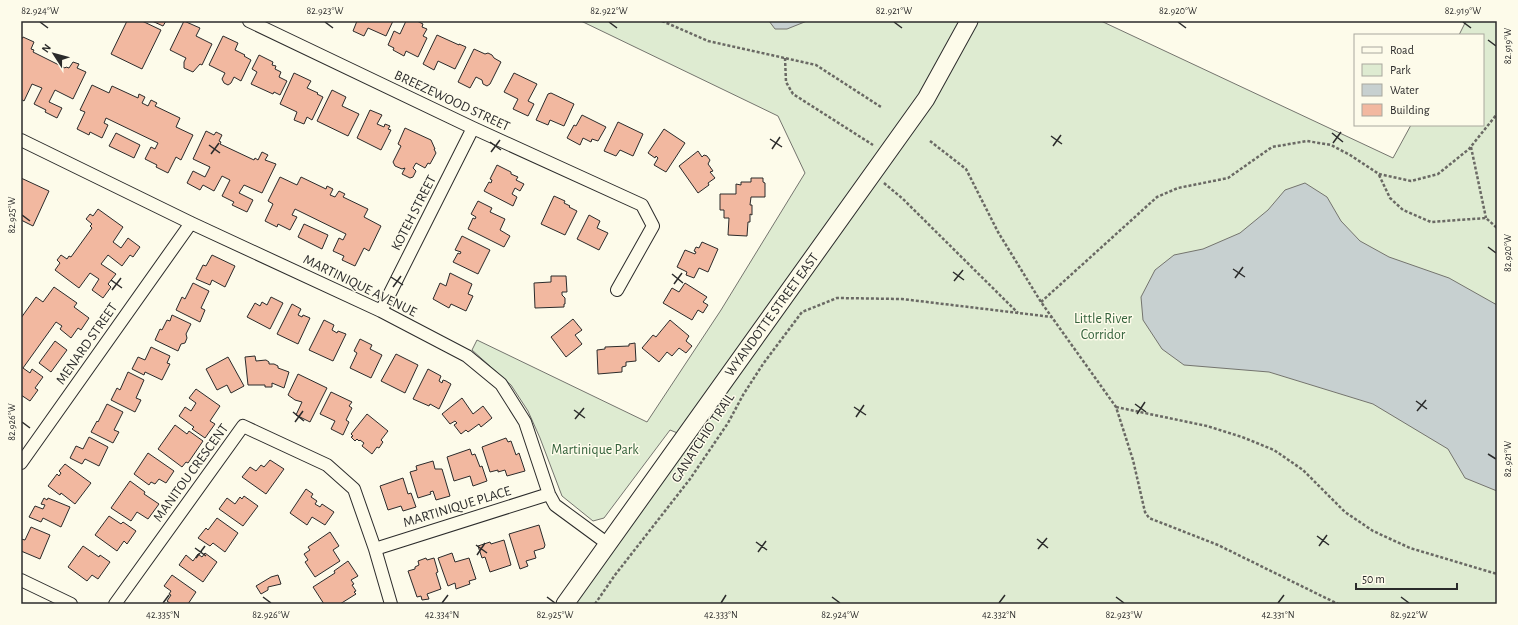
<svg xmlns="http://www.w3.org/2000/svg" width="1518" height="625" font-family="'Alegreya Sans',sans-serif">
<rect width="100%" height="100%" fill="#fdfbea"/>
<!-- green -->
<path fill="#deebd1" stroke="#74746e" d="M581,21h520l292,137 18,-33h72v-90h-24l7,-14h31v583h-932l120,-168 -15,-6 -66,88 -11,3 -31,-25 -22,-58 -12,-27 -17,-26 -39,-35 5,-10 170,82 74,-112 84,-137 -27,-57z"/>
<!-- water -->
<path fill="#c7d0d0" stroke="#74746e" d="M769,21h38l-20,8h-12z
M1305,183l22,14 14,24 19,20 29,16 60,21 48,27v186l-32,-13 -17,-29 -75,-45 -104,-32 -85,-7 -22,-16 -19,-29 -2,-23 14,-27 19,-15 29,-6 37,-16 28,-23 17,-20z"/>
<!-- building -->
<path fill="#f2b8a0" stroke="#2b2b2b" d="M127,21h15l19,9 -19,39 -31,-15z
M152,21h14l-3,5z
M184,21l16,7 -4,8 16,8 -10,21 -2,-1 -7,8 -9,-4v-6l2,-4 -16,-8z
M357,21h36l-7,15 -18,-8 -4,8 -11,-5z
M406,21h11l6,3 -1,3 5,2 -4,7 4,2 -9,19 -12,-6 -2,5 -11,-6 1,-2 -6,-3 6,-14 6,3z
M437,35l22,10v-1l7,3 -11,22 -17,-8 -4,9 -11,-6z
M223,36l15,7 -3,7 10,5 -1,1 7,4 -10,21 -7,-4 -3,6 -3,2 -4,-2 -2,-4 3,-6 -16,-8z
M23,37l11,5 -3,7 3,1 -1,2 32,16 1,-1 3,1 4,-6 6,2 -2,4 9,4 -13,27 -18,-9 -6,12 13,6 -5,10 -12,-6 1,-2 -12,-6 8,-16 -10,-4 -8,17 -3,-2v-59z
M474,49l11,5 3,-1 4,2 2,3 7,4 -11,22 -3,2 -4,-2 -1,-4 -6,-3 -6,11 -12,-6z
M259,55l14,7 -1,3 4,1 -1,3 6,3 -2,5 8,4 -7,14 -6,-3 -1,2 -22,-10 6,-12 -5,-3z
M294,73l17,8 -4,7 11,5 -1,1 6,3 -11,23 -5,-3 -3,7 -10,-4 3,-8 -17,-8z
M514,73l23,11 -9,17 6,3 -6,12 -15,-7 5,-10 -14,-7z
M92,85l17,8 3,-7 26,12 1,-4 6,3 -3,6 6,3 3,-6 6,3 -2,3 25,12 -4,9 17,8 -12,25 -5,-3 -8,16 -12,-6 1,-2 -12,-6 6,-12 4,2 3,-6 -52,-25 -2,5 4,2 -6,13 -12,-6 -1,3 -12,-6 8,-17 -5,-2z
M332,90l14,7 -4,9 17,8 -11,22 -31,-15z
M551,93l23,11 -10,22 -14,-6 -2,5 -12,-5 12,-26z
M370,110l12,5 -5,9 7,3 1,-3 5,2 -2,3 3,1 -10,20 -24,-12z
M582,115l24,12 -8,14 -6,-2 -1,3 -8,-4 -3,7 -13,-7 7,-13 2,1z
M618,122l25,12 -10,22 -13,-6 -4,6 -12,-5z
M405,128l26,12 4,9h-1l2,4 -6,11 -2,-1 -3,5 -9,-5 -3,5 3,3 -3,6 -3,1 -8,-4 3,-6 -3,1 -7,-3 -2,-4 8,-16 -3,-2z
M664,129l21,14 -19,29 -12,-7 4,-7 -2,-2 -1,2 -7,-5z
M206,131l8,4 2,-3 6,3 -3,6 2,1 -1,2 34,16 1,-2 3,2 4,-8 6,3 -3,5 11,4 -14,29 -18,-8 -5,8 14,7 -6,12 -15,-7 2,-3 -12,-6 8,-16 -8,-4 -8,15 -11,-6 -3,5 -13,-7 6,-12 12,6 5,-10 -17,-8z
M116,133l24,12 -6,13 -25,-12z
M698,151l4,6 2,-2 3,1 3,4 -2,4 5,7 -3,1 5,6 -7,5 1,2 -11,8 -19,-27z
M497,165l14,7v2l7,3 -2,3 8,4 -4,7 -5,-3 -3,6 5,3 -4,9 -29,-15 5,-9 2,1 1,-3 -2,-1z
M280,177l17,8 4,-8 25,12 1,-3 6,3 -3,6 5,2 4,-6 6,3 -2,3 25,12 -4,8 17,9 -12,25 -5,-3 -9,18 -13,-6 2,-4 -11,-5 6,-13 4,2 3,-6 -51,-25 -3,6 5,2 -7,13 -12,-6 -1,3 -12,-6 8,-17 -5,-3z
M21,178l28,13 -16,35 -12,-6z
M751,178h12v4l2,1v14h-14l-1,8h2v10l-2,-1v8h-2l-1,14 -19,-1 1,-17h-5v-8h-4v-16h16v-10l5,1v-3h10z
M554,196l11,5 -1,2 6,3 -1,1 8,4 -12,24 -24,-11z
M478,201l14,7 -2,4 15,7 -5,11 10,6 -6,11 -36,-18 5,-11 2,1 1,-2 -5,-3z
M98,209l25,18 -10,15 8,6 7,-10 12,9 -7,10 -3,-2 -8,11 -14,-11 -7,9 15,10 -8,10 3,3 -8,11 -11,-8 7,-11 -9,-6 -11,15 -24,-18 5,-7 -3,-3 4,-5 6,4 2,-3 2,1 21,-29 -2,-2 2,-2 -6,-5 4,-5 3,2z
M589,215l11,6 -3,7 11,5 -9,17 -22,-11z
M304,224l24,11 -6,14 -24,-12z
M462,236l28,14 -12,24 -25,-12 5,-9 2,1 1,-2 -6,-2z
M702,242l16,7 -10,23 -9,-4 -5,10 -8,-3 1,-3 -10,-5 8,-17 10,4 1,-2 -2,-1 2,-4 3,1z
M212,255l23,11 -10,21 -13,-7 -2,5 -14,-6 7,-14 3,1z
M450,273l22,11 -4,10 5,2 -7,15 -15,-7 -2,4 -16,-9 7,-16 6,3z
M551,276h15l1,16h-5v3l3,3v6h-1v3l-29,1 -1,-25 17,-1z
M193,283l16,8 -8,17 4,2 -5,12 -24,-12 6,-13 3,2z
M685,283l22,14 -4,5 5,3 -5,8 -5,-3 -6,10 -29,-17 9,-15 7,4z
M54,287l23,16 -3,4 15,11 -8,12 -3,-2 -7,10 -11,-9 2,-3 -6,-4 -33,46 7,5 2,-4 11,8 -8,11 3,2 -8,11 -9,-6v-77l15,-21 7,5z
M271,297l12,6 -13,26 -23,-12 8,-14 5,3 2,-4 5,3z
M292,304l9,5 -3,6 4,2 1,-2 7,3 -12,26 -21,-10z
M172,315l19,9 -5,10 1,4 -2,5 -4,1 -3,7 -23,-11 5,-11 2,1 5,-10 3,1z
M573,319l9,11 -7,5 7,9 -16,13 -15,-20z
M324,320l10,5 -2,5 5,3 1,-2 8,3 -13,27 -24,-11z
M670,320l19,16 -3,5 6,5 -6,7 -7,-5 -7,8 -5,-4 -8,10 -17,-14 11,-13 3,2z
M360,339l12,6 -2,4 12,6 -11,23 -21,-10 7,-15 -3,-2z
M55,341l12,9 -16,22 -12,-9z
M635,343l1,18 -10,1v4l-4,1v5l-24,2 -1,-24 8,-1v-2l24,-1v-2z
M151,347l19,9 -3,7 3,1 -8,16 -17,-8 -1,3 -12,-6 6,-12 7,3z
M396,354l22,11 -13,28 -24,-12z
M255,356l1,5 10,-1 3,2v2h5l4,2v2l11,4 -5,16 -12,-5v4h-7v-2h-17l-3,-28z
M228,357l16,29 -13,7 -4,-8 -10,5 -11,-21z
M428,369l13,7 -2,5 3,2 1,-3 3,1 5,3 -12,25 -9,-5 -1,2 -16,-7z
M128,372l16,8 -8,18 5,2 -6,12 -24,-12 6,-12 3,2z
M298,374l29,14 -17,34 -14,-7 6,-13 -7,-2 -7,-5z
M196,389l24,17 -10,15 5,3 -10,14 -13,-9 2,-2 -15,-11 6,-9 6,4 5,-8 -7,-5z
M331,392l21,10 -3,4 3,2 -6,12 3,2 -6,13 -12,-6 4,-8 -15,-7z
M462,398l11,16 10,-8 9,12 -11,9 -2,-3 -11,8 -2,-2 -5,4 -7,-9 3,-2 -2,-2 -5,3 -8,-10z
M107,404l16,8 -9,18 5,2 -6,11 -22,-11 6,-11 1,1z
M367,414l21,17 -7,9 2,2 -4,6 -2,-1 -5,7 -10,-8 2,-3 -4,-3 -1,1 -2,-2 -2,2 -4,-4 2,-1 -2,-2z
M175,425l12,9 2,-3 14,10 -15,22 -2,-1 -4,5 -24,-18z
M89,437l19,10 -9,19 -14,-7 -3,5 -12,-6 6,-12 7,3z
M506,438l2,4 3,-1 5,14 3,-2 6,18 -18,5 -2,-6 -7,2v-2l-8,2 -8,-25z
M470,449l2,6 3,-1 5,13 2,-1 5,15 -14,5 -3,-10 -16,5 -7,-24z
M148,453l26,18 -8,12 -7,-4 -4,5 -4,-2 -2,3 -15,-11z
M270,460l14,9 -18,25 -24,-17 8,-10 6,4 5,-6 3,2z
M433,461l2,8h7l8,27 -14,4 -3,-9 -3,1 1,2 -13,4 -8,-26 7,-2 -1,-4z
M65,464l26,19 -16,21 -14,-11 -1,2 -12,-9 9,-12 2,2 2,-3 -2,-2z
M403,478l5,16 3,-1 5,14 -13,4 -2,-5 -13,4 -8,-24z
M130,481l15,11 -1,2 15,10 -11,15 -11,-7 -6,9 -20,-13z
M306,489l7,5 -2,3 6,4 -2,3 5,3 2,-3 12,8 -9,13 -13,-8 -5,8 -17,-12z
M244,496l14,10 -15,20 -24,-17 8,-11 8,6 5,-7 2,2z
M44,498l3,2 1,-2 22,9 -9,20 -18,-9 -2,4 -12,-5 6,-11 8,3 2,-4 -4,-1z
M109,516l12,8 2,-2 13,9 -9,13 -3,-3 -7,10 -22,-16z
M217,518l21,15 -13,19 -12,-9 -3,3 -12,-8 8,-10 2,2z
M539,525l6,20 -1,3 -10,3 2,7 -10,3 2,5 -8,3 -11,-35z
M31,527l19,8 -10,24 -19,-8v-12l4,1z
M330,532l9,14 -6,4 7,11 -25,16 -10,-15 3,-2 -4,-6 6,-4 -2,-3z
M504,540l7,25 -21,7 -5,-15 -3,1 -4,-12 12,-4 1,2z
M83,546l16,11 1,-2 10,7 -12,17 -6,-4 -5,6 -19,-14z
M205,553l12,9 -14,20 -24,-17 7,-10 7,6 5,-7 4,3z
M452,553l3,9 14,-4 7,21 -7,2 1,3 -14,5 -1,-6 -7,3 -10,-28z
M426,558l1,2 7,-2 4,14 -2,1 5,16 -14,5 2,5 -7,1 -1,-4 -4,1 -9,-26 7,-2v-2l4,-2 -1,-4z
M348,561l10,15 -7,4 3,4 -2,1 4,6 -2,1 2,2 -16,10h-16l-11,-17 22,-14 -1,-2z
M172,575l24,17 -8,12h-17l-4,-3 4,-6 -2,-1 2,-3 -7,-5z
M278,575l3,9 -13,3v3l-7,4 -5,-8 15,-9z"/>
<g fill="none" stroke-linecap="round" stroke-linejoin="round">
<defs>
<path id="street" d="M249,21l224,107 169,77 11,21 -36,64
M21,140l170,83 190,88 86,45 34,28 24,38 24,72 6,11 53,39
M381,311l92,-183
M21,463l170,-240
M375,549l174,-55
M21,580l50,24
M115,604l128,-178 84,39 27,24 21,60 16,55"/>
<path id="secondary" d="M565,604l361,-505 43,-78"/>
</defs>
<!-- street casing -->
<use href="#street" stroke="#2b2b2b" stroke-width="14"/>
<!-- secondary casing -->
<use href="#secondary" stroke="#2b2b2b" stroke-width="19"/>
<!-- path -->
<path stroke="#6a6964" stroke-width="2.5" stroke-dasharray="3 2" stroke-linecap="butt" d="M662,21l46,20 108,24 65,42
M785,58l1,24 7,12 80,51
M930,141l36,28 32,63 43,70 75,105 17,53 12,52 4,6 69,27 120,59
M1471,147l15,71
M1379,175l11,23 13,12 28,12 55,-4 11,10
M884,183l19,16 115,114
M1041,302l116,-105 21,-9 50,-10 44,-31 35,-6 24,4 19,10 29,19 32,7 27,-7 31,-25 28,-35
M1116,407l91,19 35,11 32,13 29,20 42,42 28,19 37,17 87,26
M595,604l20,-29 75,-96 38,-56 15,-28 20,-31 39,-52 35,-14 65,1 150,18"/>
<!-- street -->
<use href="#street" stroke="#fdfbea" stroke-width="12"/>
<!-- secondary -->
<use href="#secondary" stroke="#fdfbea" stroke-width="17"/>
</g>
<!-- ticks -->
<path fill="none" stroke="#2b2b2b" stroke-width="1.5" d="M40,22l8,6M325,22l8,6M609,22l8,6M894,22l8,6M1178,22l8,6M1463,22l8,6M1488,40l8,6M1332,133l11,9M1051,136l11,8M770,139l12,8M490,142l11,8M1333,143l8,-11M209,145l11,8M1053,146l8,-11M772,149l8,-12M491,152l9,-12M211,154l8,-11M22,215l8,6M1488,247l8,6M1233,269l12,8M953,272l11,8M672,274l11,9M391,277l12,8M1235,278l8,-11M111,280l11,8M954,281l9,-11M674,284l8,-11M393,287l8,-11M112,290l9,-12M1416,401l11,8M1135,404l11,8M854,407l12,8M574,410l11,8M1417,411l9,-11M293,412l11,9M1137,414l8,-12M856,417l8,-12M575,419l9,-11M22,422l8,6M295,422l8,-11M1488,454l8,5M1317,536l12,9M1037,539l11,9M756,542l11,8M476,545l11,8M1319,546l8,-11M195,548l11,8M1038,549l9,-11M758,552l8,-11M477,555l8,-12M196,558l9,-12M263,597l8,6M547,597l8,6M832,597l8,6M1116,597l8,6M1401,597l8,6M163,603l6,-8M442,603l6,-8M721,603l5,-8M999,603l6,-8M1278,603l6,-8"/>
<g text-anchor="middle" dominant-baseline="central" stroke-width="3" stroke-linejoin="round" paint-order="stroke">
<!-- street labels -->
<g font-size="14" fill="#2b2b2b" stroke="#fdfbea">
<text transform="translate(452 101) rotate(25)">BREEZEWOOD STREET</text>
<text transform="translate(414 213) rotate(-63)">KOTEH STREET</text>
<text transform="translate(360 286) rotate(26)">MARTINIQUE AVENUE</text>
<text transform="translate(772 315) rotate(-54)">WYANDOTTE STREET EAST</text>
<text transform="translate(87 344) rotate(-55)">MENARD STREET</text>
<text transform="translate(703 438) rotate(-57)">GANATCHIO TRAIL</text>
<text transform="translate(191 473) rotate(-54)">MANITOU CRESCENT</text>
<text transform="translate(457 507) rotate(-17)">MARTINIQUE PLACE</text>
</g>
<!-- park labels -->
<g font-size="14" fill="#34623c" stroke="#fdfbea">
<text x="1103" y="319">Little River<tspan x="1103" dy="16">Corridor</tspan></text>
<text x="595" y="450">Martinique Park</text>
</g>
</g>
<!-- border -->
<rect width="1518" height="625" fill="none" stroke="#fdfbea" stroke-width="44"/>
<!-- legend -->
<rect x="1354" y="34" width="130" height="92" fill="#fdfbea" stroke="#a9a89e"/>
<rect x="1362" y="47" width="20" height="6" fill="#fdfbea" stroke="#a9a89e"/>
<text x="1390" y="54" font-size="12" fill="#2b2b2b">Road</text>
<rect x="1362" y="64" width="20" height="12" fill="#deebd1" stroke="#a9a89e"/>
<text x="1390" y="74" font-size="12" fill="#2b2b2b">Park</text>
<rect x="1362" y="84" width="20" height="12" fill="#c7d0d0" stroke="#a9a89e"/>
<text x="1390" y="94" font-size="12" fill="#2b2b2b">Water</text>
<rect x="1362" y="104" width="20" height="12" fill="#f2b8a0" stroke="#a9a89e"/>
<text x="1390" y="114" font-size="12" fill="#2b2b2b">Building</text>
<!-- north arrow -->
<g transform="translate(54 54) rotate(306)" stroke="#fdfbea" stroke-width="3" paint-order="stroke">
<path d="M0-3L7 15L0 10L-7 15Z" fill="#2b2b2b"/>
<text y="-6" font-size="11" font-weight="bold" text-anchor="middle" fill="#2b2b2b">N</text>
</g>
<!-- scale -->
<path d="M1356 583v6h101v-6" fill="none" stroke="#2b2b2b" stroke-width="2"/>
<text x="1362" y="583" font-size="12" fill="#2b2b2b" stroke="#fdfbea" stroke-width="3" paint-order="stroke">50 m</text>
<rect x="22" y="22" width="1474" height="581" fill="none" stroke="#2b2b2b" stroke-width="1.5"/>
<g font-size="10" text-anchor="middle" fill="#2b2b2b">
<text x="40" y="14">82.924°W</text>
<text x="325" y="14">82.923°W</text>
<text x="609" y="14">82.922°W</text>
<text x="894" y="14">82.921°W</text>
<text x="1178" y="14">82.920°W</text>
<text x="1463" y="14">82.919°W</text>
<text transform="translate(1507 46) rotate(-90)" y="4">82.919°W</text>
<text transform="translate(11 215) rotate(-90)" y="4">82.925°W</text>
<text transform="translate(1507 253) rotate(-90)" y="4">82.920°W</text>
<text transform="translate(11 422) rotate(-90)" y="4">82.926°W</text>
<text transform="translate(1507 459) rotate(-90)" y="4">82.921°W</text>
<text x="163" y="618">42.335°N</text>
<text x="271" y="618">82.926°W</text>
<text x="442" y="618">42.334°N</text>
<text x="555" y="618">82.925°W</text>
<text x="721" y="618">42.333°N</text>
<text x="840" y="618">82.924°W</text>
<text x="999" y="618">42.332°N</text>
<text x="1124" y="618">82.923°W</text>
<text x="1278" y="618">42.331°N</text>
<text x="1409" y="618">82.922°W</text>
</g>
</svg>
